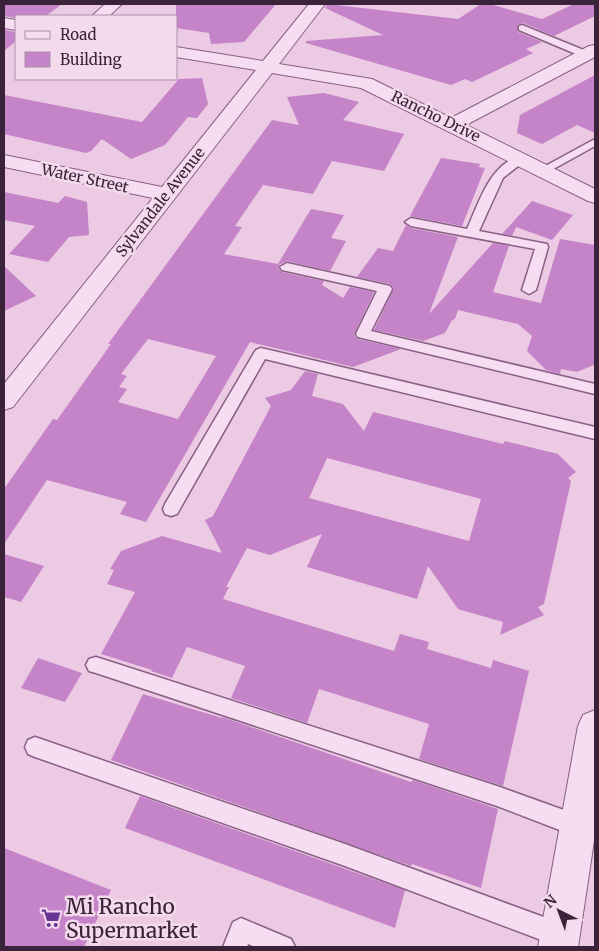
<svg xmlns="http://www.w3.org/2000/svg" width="599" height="951" font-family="Merriweather,serif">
<rect width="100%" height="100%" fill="#eccae4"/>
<!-- building -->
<path fill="#c583c8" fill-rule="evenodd" d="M4,4h58l-16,12h-30v2l-12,-2z
M176,4h100l-32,38 -33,2 -2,-11 -33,-5z
M327,4l131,15 23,-15h9l52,15 32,-15h21v12l-41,20 -31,-13 -5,1v8l24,10 -16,7 7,4 -61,29 -7,-3 -14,6 -145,-42v-2l77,-6 -58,-27z
M4,30l12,2v9l-12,10z
M595,75v58l-18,-8 -35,19 -25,-11 3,-18z
M202,78l6,26 -11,14 -9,-1 -23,28 -34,14 -29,-20 -11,12 -5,2 -82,-19v-39l138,27 37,-43z
M324,93l35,9 -16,18 61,14 -20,37 -52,-10 -19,33 -50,-9 -28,41 7,1 -18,27 54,10 33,-55 33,6 -13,23 15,3 -16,30 -43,-10 -8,4 -1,3 4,4 42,9 -2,4 21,13 7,-11 24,5 -20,43 4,4 43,10 -48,18 -103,-25 -104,180 -26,-8 7,-12 -80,-22 -43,64v-55l49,-70 4,1 54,-76h-3l164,-224 27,5 -12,-28zM148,339l68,17 -38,63 -60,-17 9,-13 -8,-2 8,-11 -6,-2z
M441,158l39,6 -1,3 6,1 -23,58 -52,-10z
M4,192l54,11 7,-7 22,6 2,33 -20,2 -21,25 -39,-8 26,-28 -31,-6z
M532,201l41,14 -21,25 -36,-13 -4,9 -10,-2z
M406,225l5,3 47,9 -29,77 64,-71 16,3 -16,46 48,11 19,-64 35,6v113l-1,7 -17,7 -16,-3 -1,5 -14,-4 -19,-19 5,-15 -14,-12 -60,-14 -3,9 -3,1 -7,13 -22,8 -49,-11 20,-42 -4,-4 -33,-7 21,-29 15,3z
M4,266l32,30 -32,15z
M305,371l13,3 -6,22 31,8 21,27 9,-19 130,32 2,-3 53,13 18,18 -8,6 3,3 -27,123 -6,3 6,8 -44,20 3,-13 -45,-13 -30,-43 -11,33 -110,-32 15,-33 -52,21 -23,-7 -21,39h3l-6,12 171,52 6,-17 29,8 -2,7 64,19 2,-8 36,11 -26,115 -84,-27 10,-35 -110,-35 -12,34 -76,-25 14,-32 -58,-19 -15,31 -21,-7 1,-1 -51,-16 34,-62 -28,-8 7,-14 -4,-1 11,-18 41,-15 60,17 -17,-33 8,-4 58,-110 -6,-8 26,-8zM327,458l154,41 -12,42 -160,-43z
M4,554l40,12 -23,36 -17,-5z
M38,658l44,15 -17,29 -44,-14z
M143,694l79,24v-1l189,65 2,-2 85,29 -17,79 -69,-24 -1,2 -300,-106z
M140,796l265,94 -10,38 -270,-100z
M4,848l107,42 -27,57h-80z"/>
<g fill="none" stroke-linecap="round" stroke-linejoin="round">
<defs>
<path id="service" d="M522,25l69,28 1,2 -5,3 -4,-1 -64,-27v-4z
M595,139v7l-47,26 -4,2 -6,-4z
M521,156l6,3 -24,19 -24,53 68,13 1,3 -12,43 -7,4 -7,-4 13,-41 -124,-23 -6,-4 6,-4 56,11c12,-26 23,-66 54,-73z
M287,263l103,23 2,3 -21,42 224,53v10l-237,-57 -2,-3 21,-43 -95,-21 -2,-3z
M261,348l334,79v12l-330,-80 -88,155 -6,2 -6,-2 -2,-5 2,-5 89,-151 2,-3z
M96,657l401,129 89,32 3,8 -3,8 -8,3 -81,-31 -401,-133 -7,-2 -3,-6 3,-6z
M35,737l310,107 215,79 8,4 4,8 -4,8 -8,4 -215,-81 -310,-109 -7,-3 -3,-7 3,-7z
M241,918l50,21 4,8h-40l-7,-3 -1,3h-24l10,-25z"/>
<path id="minor" d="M105,4h17l-13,12h-17z
M309,4h16l-46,60 93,15 79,39 138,-72 6,-1v12l-129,68 129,64v14l-7,-2 -227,-113 -89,-15 -259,334 -9,3v-26l149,-186 -149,-31v-12l158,32 94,-117 -80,-13v-10l87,14z
M4,18l12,2v10l-12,-2z
M595,710v124l-17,113h-40l40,-221 5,-11z"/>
</defs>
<!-- service casing -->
<use href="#service" stroke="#885f85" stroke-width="3"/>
<!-- minor casing -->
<use href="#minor" stroke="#885f85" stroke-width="2"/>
<!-- service -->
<use href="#service" fill="#f7ddf1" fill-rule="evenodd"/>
<!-- minor -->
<use href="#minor" fill="#f7ddf1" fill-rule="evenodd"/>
</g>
<!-- icons -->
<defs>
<symbol id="supermarket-bare" viewBox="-9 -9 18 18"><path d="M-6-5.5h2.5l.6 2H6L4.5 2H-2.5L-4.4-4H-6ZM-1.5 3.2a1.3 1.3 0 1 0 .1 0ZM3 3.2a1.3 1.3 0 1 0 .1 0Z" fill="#673394" stroke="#f4daed" stroke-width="2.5" paint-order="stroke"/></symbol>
</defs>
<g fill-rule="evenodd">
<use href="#supermarket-bare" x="37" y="904" width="28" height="28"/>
</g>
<g text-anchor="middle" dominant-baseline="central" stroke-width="5" stroke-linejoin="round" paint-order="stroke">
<!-- far-street labels -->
<g font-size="15" fill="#3a2239" stroke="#f4daed">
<text transform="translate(436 116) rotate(26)">Rancho Drive</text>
<text transform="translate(85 178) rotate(12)">Water Street</text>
<text transform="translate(160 202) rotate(-52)">Sylvandale Avenue</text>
</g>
<!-- near-poi labels -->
<g font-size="21" fill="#3a2239" stroke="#f4daed" text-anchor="start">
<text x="66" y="906">Mi Rancho<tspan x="66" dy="24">Supermarket</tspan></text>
</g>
</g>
<!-- border -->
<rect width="599" height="951" fill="none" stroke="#3a2239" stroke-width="10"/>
<!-- legend -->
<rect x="15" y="15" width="162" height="65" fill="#f4daed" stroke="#aa90a5"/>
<rect x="25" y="31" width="25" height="8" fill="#f7ddf1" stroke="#aa90a5"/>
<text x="60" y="40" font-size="15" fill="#3a2239">Road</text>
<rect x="25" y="52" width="25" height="15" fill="#c583c8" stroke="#aa90a5"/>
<text x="60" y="65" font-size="15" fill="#3a2239">Building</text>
<!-- north arrow -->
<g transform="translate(559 911) rotate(318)" stroke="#f4daed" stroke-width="4" paint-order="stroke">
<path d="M0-4L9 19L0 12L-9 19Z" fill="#3a2239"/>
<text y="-8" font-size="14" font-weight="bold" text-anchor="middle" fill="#3a2239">N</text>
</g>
</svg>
